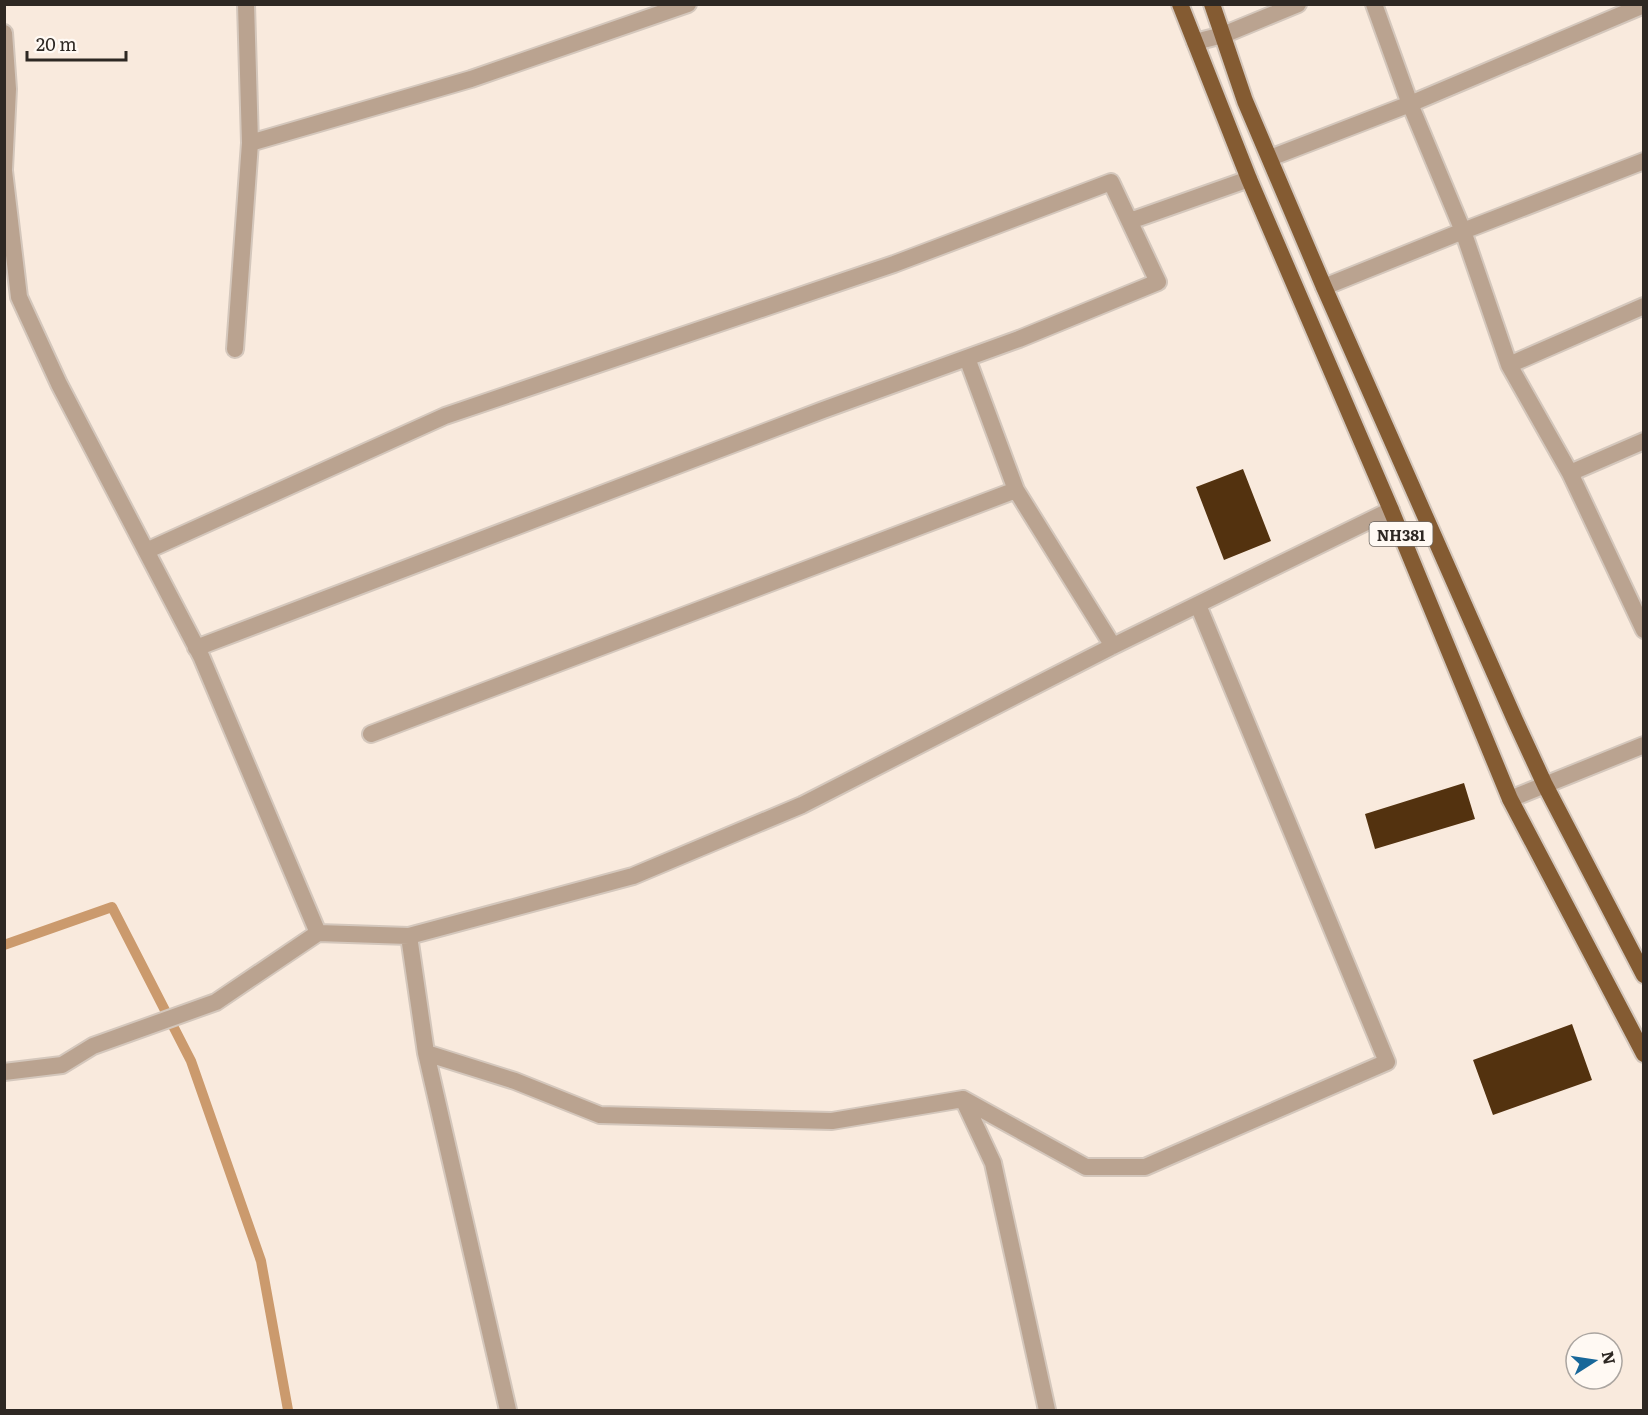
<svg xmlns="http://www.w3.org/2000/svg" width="1648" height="1415" font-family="Literata,serif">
<rect width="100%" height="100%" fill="#f9eadd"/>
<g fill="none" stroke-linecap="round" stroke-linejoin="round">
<!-- stream -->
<path stroke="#cb9a6d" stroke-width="10" d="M4,945l108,-38 79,154 70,200 27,149"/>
</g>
<!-- building -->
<path fill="#53320f" d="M1243,469l28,72 -47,19 -28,-73z
M1464,783l11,36 -100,30 -10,-35z
M1572,1024l20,56 -99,35 -20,-55z"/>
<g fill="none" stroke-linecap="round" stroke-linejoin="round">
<defs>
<path id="minor" d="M1374,4l36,100 53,127 46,134 61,108 74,157
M4,33l4,56 -4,80
M1195,42l28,-7 75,-31
M250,143l221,-64 217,-75
M1270,158l140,-54 234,-99
M4,171l15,126 40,87 142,272 117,277
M1130,221l119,-42
M1324,287l139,-56 181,-70
M235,349l15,-206 -4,-139
M967,358l49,132 97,156
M1509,365l135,-59
M1570,473l74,-32
M146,551l299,-135 449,-152 217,-82 47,100 -139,57 -196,71 -627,238
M371,734l645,-244
M1510,799l134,-54
M426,1053l89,28 85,34 232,6 131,-22 30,64 54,247
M4,1072l58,-7 31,-19 123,-44 102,-69 91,3
M963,1099l123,68h59l242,-105 -189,-457
M508,1410l-82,-357 -17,-117 224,-60 169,-71 311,-159 278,-136"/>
<path id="trunk" d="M1180,4l69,175 142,331 119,289 134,255
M1212,4l33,97 79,186 191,433 30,65 99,190"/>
</defs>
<!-- minor casing -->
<use href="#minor" stroke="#d4c7bc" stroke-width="20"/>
<!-- trunk casing -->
<use href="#trunk" stroke="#d4c7bc" stroke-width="20"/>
<!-- minor -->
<use href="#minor" stroke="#baa390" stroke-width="16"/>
<!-- trunk -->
<use href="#trunk" stroke="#845b32" stroke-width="16"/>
</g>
<g text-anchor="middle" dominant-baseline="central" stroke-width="6" stroke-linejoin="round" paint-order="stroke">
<!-- shield labels -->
<rect fill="#fff9f3" stroke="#6d6761" stroke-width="1.5" x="1369.5" y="522" width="63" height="24" rx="4.5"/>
<g font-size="15" font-weight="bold" fill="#2e2823">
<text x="1401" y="534">NH381</text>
</g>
</g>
<!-- border -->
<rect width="1648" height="1415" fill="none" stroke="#2e2823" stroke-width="12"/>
<!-- north arrow -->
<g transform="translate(1594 1361) rotate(78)"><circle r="28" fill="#fff9f3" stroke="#aba5a0" stroke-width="1.5"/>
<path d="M0-4.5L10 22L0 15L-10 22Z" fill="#186799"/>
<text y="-9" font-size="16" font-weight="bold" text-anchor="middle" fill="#2e2823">N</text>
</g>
<!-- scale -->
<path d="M27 51v9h99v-9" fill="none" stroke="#2e2823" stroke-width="3"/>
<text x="36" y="51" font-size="18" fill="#2e2823" stroke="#fff9f3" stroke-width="4.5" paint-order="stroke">20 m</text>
</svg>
